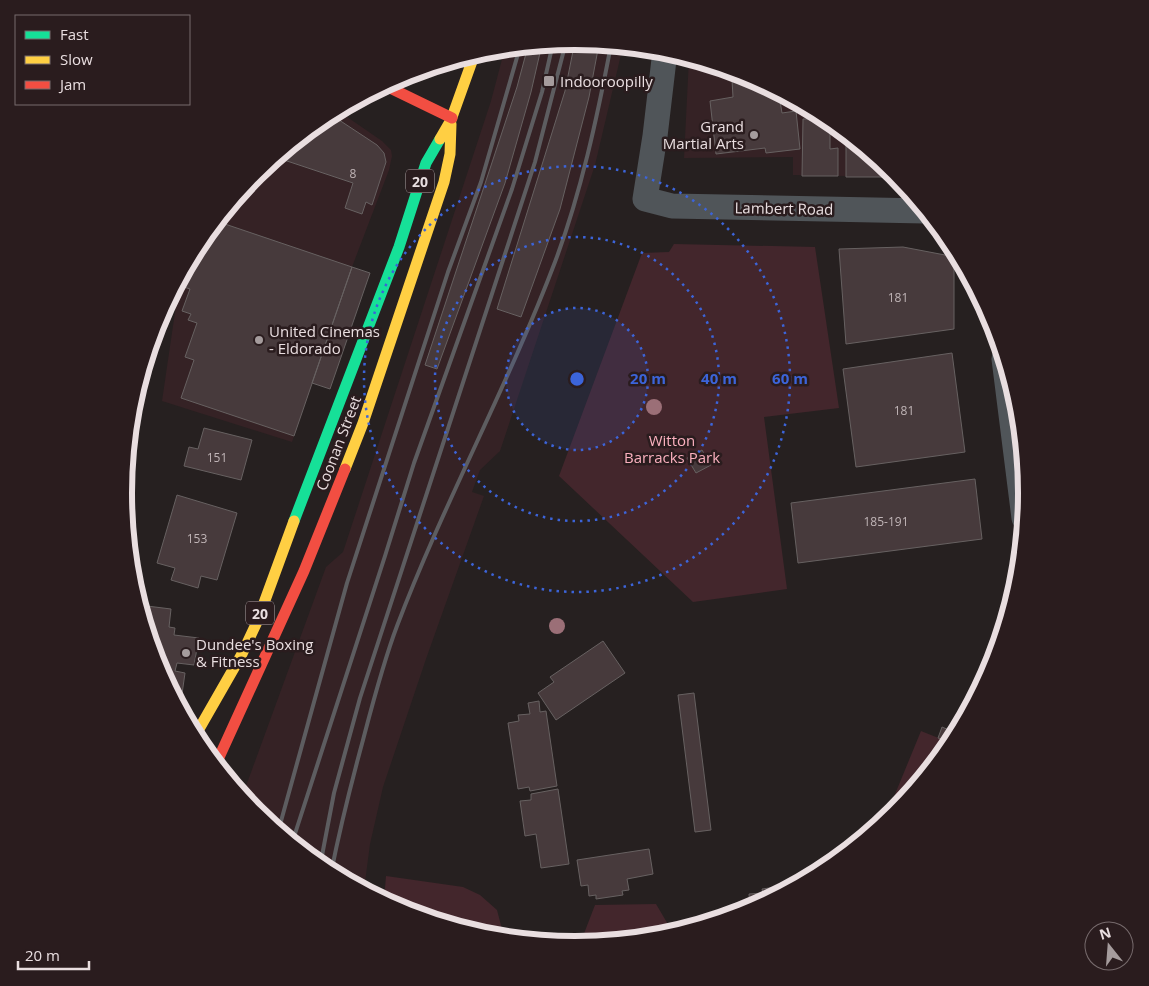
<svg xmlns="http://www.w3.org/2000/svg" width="1149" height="986" font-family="'Open Sans',sans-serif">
<rect width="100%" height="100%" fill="#262020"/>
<!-- built -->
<path fill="#352225" d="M575,41l48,5 -28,119 -95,286 -20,19 -8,22 12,4 -58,163 -43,128 -13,57 -6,46 -41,-22 -68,-56 -13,-15 84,-230 17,-15 148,-451 14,-53z
M689,58l59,18 78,42 71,59 -104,-2v-18l-109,1z
M337,110l45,31 9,9 1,6 -3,14 -37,97 -60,175 -130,-41 17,-116 -3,-1 23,-42 56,-69 69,-56z"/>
<!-- green -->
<path fill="#43262c" d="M674,244l141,3 24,161 -75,9 23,172 -94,13 -134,-126 83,-223 27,-1z
M921,731l30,12 -57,70 -10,8z
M386,876l77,11 17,8 17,15 7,27 -18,-1 -85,-26 -17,-9z
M656,904l13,22 1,8 -8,2 -82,8 15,-39z"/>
<!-- building -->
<path fill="#473a3c" stroke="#676161" d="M575,41l24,3 -10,53 -29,112 -39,108 -24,-8 68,-218z
M542,44l-11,48 -26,91 -68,186 -12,-4 92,-278 11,-41z
M751,78l41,22 -12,1 2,12 14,-2 4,38 -34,4 -1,-5 -49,6 -6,-53 23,-4 -1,-17z
M330,114l47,31 7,8 2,9 -14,43 -6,-3 -4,12 -17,-6 8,-25 -78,-26z
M803,119h16v7h11v23l8,-1v28h-36z
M846,134l42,35v8h-42z
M888,169l6,5 3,3h-9z
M216,221l136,46 -58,169 -113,-38 13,-38 -9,-3 12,-34 -9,-3 3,-6 -9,-3 8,-22 -6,-2 16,-47z
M903,247l42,8 9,10v64l-108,15 -7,-95z
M352,267l18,6 -40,116 -18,-6z
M952,353l13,99 -109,15 -13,-98z
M204,428l48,12 -11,40 -57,-14 5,-19 9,2z
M702,450l9,15 -15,8 -9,-15z
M125,466l5,39h-6l-1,-12z
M975,479l7,60 -184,24 -7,-60z
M177,495l60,18 -20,67 -16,-4 -3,12 -27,-8 4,-12 -18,-5z
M139,605l32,4 -2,18 6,1 -1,7 25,3 -5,27 -17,-2 -2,8 10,2 -5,35 -23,-42z
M603,641l22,32 -69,47 -18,-27 16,-11 -4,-5z
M694,693l17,137 -16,2 -17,-137z
M539,701l1,11 6,-1 11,75 -27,5 -1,-4 -11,2 -10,-66 11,-2 -1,-6 12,-1 -2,-11z
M942,727l14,6 -5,10 -13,-5z
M558,789l11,75 -28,4 -5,-34 -11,2 -5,-35 11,-1v-6z
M649,849l4,25 -26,5 2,11 -7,1 1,4 -27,4v-4l-7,1 -1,-11 -7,1 -4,-26z
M783,886v2l4,-1 1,2 -38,20 -1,-15 14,-1 -1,-4z"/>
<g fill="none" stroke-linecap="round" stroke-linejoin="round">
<!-- street -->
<path stroke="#505559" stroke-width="25" d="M665,51l-10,85 -10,63 27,7 253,5
M1004,359l20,159"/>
<!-- fast -->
<path stroke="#16e098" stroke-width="11" d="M294,521l105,-274 27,-84 14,-24"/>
<!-- slow -->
<path stroke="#ffcf43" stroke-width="11" d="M440,139l11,-19 24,-67
M345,469l18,-46 81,-241 6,-28 1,-30
M195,736l47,-82 15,-32 37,-101"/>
<!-- jam -->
<path stroke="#f24e42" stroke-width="11" d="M384,85l68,33
M216,764l88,-193 41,-102"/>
<!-- rail -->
<path stroke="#5d5d60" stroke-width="4" d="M278,832l69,-249 101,-311 33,-90 39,-135
M292,843l93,-287 29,-93 98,-274 30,-97 11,-49
M320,866l14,-73 26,-95 175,-536 31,-120
M331,873c9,-45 20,-89 32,-133 10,-38 20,-77 34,-114 47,-124 111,-240 158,-364 26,-69 42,-144 56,-217"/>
</g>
<!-- trees -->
<g fill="#9b6f77">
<circle cx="654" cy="407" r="8"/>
<circle cx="557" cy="626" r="8"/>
</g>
<!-- distance rings -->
<circle cx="577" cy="379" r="71" fill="#3c64d9" fill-opacity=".12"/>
<g fill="none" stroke="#3c64d9" stroke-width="2.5" stroke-dasharray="2.5 5">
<circle cx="577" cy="379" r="71"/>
<circle cx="577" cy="379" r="142"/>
<circle cx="577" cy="379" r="213"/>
</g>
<!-- markers -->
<g fill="#a59c9d" stroke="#2a1c1e" stroke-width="2">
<rect x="543" y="75" width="12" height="12" rx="2.5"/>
<circle cx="754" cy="135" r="5"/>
<circle cx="259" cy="340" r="5"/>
<circle cx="186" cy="653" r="5"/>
</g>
<g text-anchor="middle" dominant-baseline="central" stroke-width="5" stroke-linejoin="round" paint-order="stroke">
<!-- number labels -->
<g font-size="12" fill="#c0b5b7">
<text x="353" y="173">8</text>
<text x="898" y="297">181</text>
<text x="904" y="410">181</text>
<text x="217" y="457">151</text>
<text x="886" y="521">185-191</text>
<text x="197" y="538">153</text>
</g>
<!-- shield labels -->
<g fill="#2a1c1e" stroke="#b0a4a6" stroke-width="1">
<rect x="406" y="169.5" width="28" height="23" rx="4"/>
<rect x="246" y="601.5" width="28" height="23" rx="4"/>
</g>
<g font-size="14" font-weight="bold" fill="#e9dee0">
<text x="420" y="181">20</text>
<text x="260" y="613">20</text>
</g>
<!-- poi labels -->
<g font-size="15" fill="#e9dee0" stroke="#2a1c1e" text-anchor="start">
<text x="560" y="81">Indooroopilly</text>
<text x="744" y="126" text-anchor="end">Grand<tspan x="744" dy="17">Martial Arts</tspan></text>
<text x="269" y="331">United Cinemas<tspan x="269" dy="17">- Eldorado</tspan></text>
<text x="196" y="644">Dundee's Boxing<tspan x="196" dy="17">&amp; Fitness</tspan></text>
</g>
<!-- street labels -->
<g font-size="15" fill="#e9dee0" stroke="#2a1c1e">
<text transform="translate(784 208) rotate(1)">Lambert Road</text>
<text transform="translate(338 443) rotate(-69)">Coonan Street</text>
</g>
<!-- park labels -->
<g font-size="15" fill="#fab0be" stroke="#2a1c1e">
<text x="672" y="440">Witton<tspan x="672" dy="17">Barracks Park</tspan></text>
</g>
</g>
<!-- crop -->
<path d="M0 0H1149V986H0ZM132 493a443 443 0 1 1 886 0a443 443 0 1 1-886 0Z" fill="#2a1c1e" fill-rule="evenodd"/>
<path fill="none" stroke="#e9dee0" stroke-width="6" d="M132 493a443 443 0 1 1 886 0a443 443 0 1 1-886 0Z"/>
<circle cx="577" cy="379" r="8" fill="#3c64d9" stroke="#2a1c1e" stroke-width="2.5"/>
<g font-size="15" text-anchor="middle" font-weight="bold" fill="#3c64d9" stroke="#2a1c1e" stroke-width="5" stroke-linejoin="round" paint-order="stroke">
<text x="648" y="384">20 m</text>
<text x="719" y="384">40 m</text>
<text x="790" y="384">60 m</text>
</g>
<!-- legend -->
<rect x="15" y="15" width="175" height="90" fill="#2a1c1e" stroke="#766a6c"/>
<rect x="25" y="31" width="25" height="8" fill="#16e098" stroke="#766a6c"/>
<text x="60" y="40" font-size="15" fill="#e9dee0">Fast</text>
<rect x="25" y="56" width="25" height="8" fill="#ffcf43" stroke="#766a6c"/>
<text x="60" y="65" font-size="15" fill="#e9dee0">Slow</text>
<rect x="25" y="81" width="25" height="8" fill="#f24e42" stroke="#766a6c"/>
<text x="60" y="90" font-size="15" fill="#e9dee0">Jam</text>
<!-- north arrow -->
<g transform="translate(1109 946) rotate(343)"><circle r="24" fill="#2a1c1e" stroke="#766a6c"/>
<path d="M0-4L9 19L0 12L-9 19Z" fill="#a59c9d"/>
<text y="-8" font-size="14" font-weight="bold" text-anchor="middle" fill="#e9dee0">N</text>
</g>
<!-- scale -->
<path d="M18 961v8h71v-8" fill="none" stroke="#e9dee0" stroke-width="2.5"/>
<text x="25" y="961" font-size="15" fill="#e9dee0" stroke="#2a1c1e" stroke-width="4" paint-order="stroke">20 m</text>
</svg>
